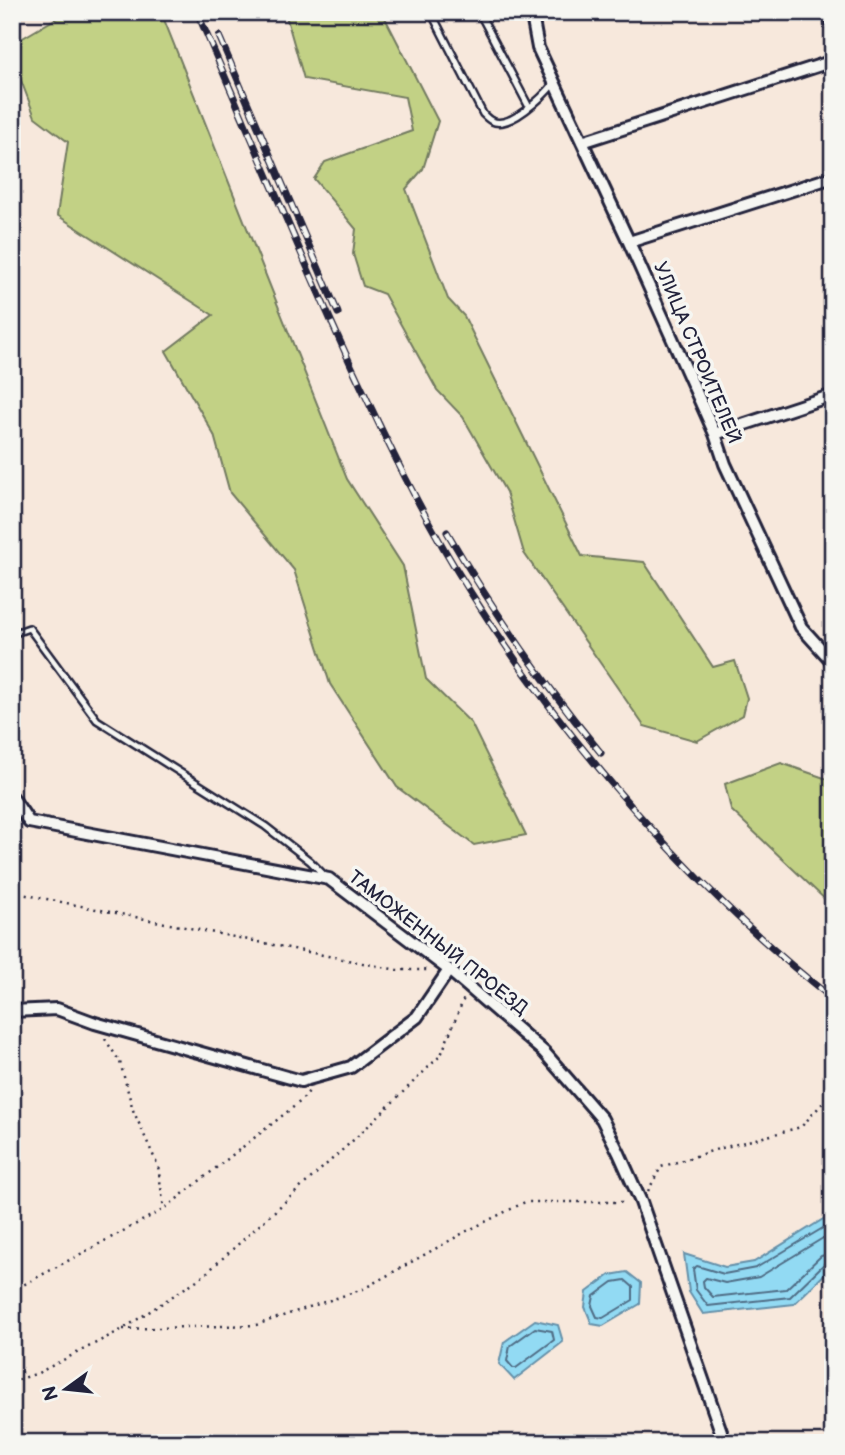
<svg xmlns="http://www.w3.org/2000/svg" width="845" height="1455" font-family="'Balsamiq Sans',sans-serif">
<rect width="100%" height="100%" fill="#f7e8dc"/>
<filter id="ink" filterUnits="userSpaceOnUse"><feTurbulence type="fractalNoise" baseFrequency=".0143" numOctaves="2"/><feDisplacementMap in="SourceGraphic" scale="14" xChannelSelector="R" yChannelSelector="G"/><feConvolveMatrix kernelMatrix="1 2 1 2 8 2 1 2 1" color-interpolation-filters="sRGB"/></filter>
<g filter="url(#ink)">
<!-- green -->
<path fill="#c2d185" stroke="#727a60" stroke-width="2" d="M67,12h94l186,467 56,87 23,113 45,44 55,112 -52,10 -77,-58 -67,-103 -36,-114 -64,-77 -16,-58 -48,-84 47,-36 -156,-100 11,-73 -33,-25 -18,-47 4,-31z
M285,12h97l56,109 -15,48 -17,20 42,110 16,17 118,240 62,6 69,105 22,-6 12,37 -4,17 -46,26 -53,-15 -120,-173 -18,-61 -43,-75 -26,-27 -53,-96 -21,-8 -10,-32 3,-25 -42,-50 11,-17 87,-31 -7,-34 -101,-18z
M781,763l52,18v126l-102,-97 -6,-26z"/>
<!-- water -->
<path fill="#92daf3" stroke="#6590a9" stroke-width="2" d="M833,1213v53l-39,38 -91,10 -14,-22 -5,-38 41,13 29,-5z
M627,1272l14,11 -1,21 -37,22 -11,-2 -7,-17 2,-15 23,-17z
M535,1320l23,5 5,17 -49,38 -15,-16 5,-22z"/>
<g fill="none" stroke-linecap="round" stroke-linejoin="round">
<!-- shore -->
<path stroke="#4f6c85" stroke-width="2" d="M833,1222l-77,46 -32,6 -27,-8 -4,3 3,21 12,16 82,-9 35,-34 8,-2
M833,1232l-74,45 -34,6 -19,-5 -3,3 1,6 9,10 73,-8 35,-33 12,-3
M625,1280l8,7v13l-30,18 -6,-1 -5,-11 2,-10 19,-14z
M535,1328l17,3 2,9 -38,28h-3l-6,-7 3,-15z"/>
<defs>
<path id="lane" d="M431,12l52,102c2,2 6,6 9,7 17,9 52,-25 62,-38
M479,12l50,95
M12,634l17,-6 68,92 168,106 45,35 15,15"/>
<path id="street" d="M539,12l-6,9 5,27 91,194 86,192 10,30 76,163 29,32 3,6
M828,12l5,14
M582,142l251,-81
M629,242l204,-65
M715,434l118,-39
M12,797l17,25 300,57 120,91 95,82 58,67 17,34 22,49 84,241
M12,1011l45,-2 38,14 206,58 50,-14 66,-50 32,-47"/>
</defs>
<!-- lane casing -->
<use href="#lane" stroke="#22223b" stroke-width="10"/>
<!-- street casing -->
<use href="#street" stroke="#22223b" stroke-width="16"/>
<!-- path -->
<path stroke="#22223b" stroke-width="2.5" stroke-dasharray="2 5" stroke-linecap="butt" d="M12,892l385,78h31
M105,1039l15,23 13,48 25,56 6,43
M648,1191l13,-24 57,-18 83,-22 29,-32 3,-8
M12,1291l152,-82 137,-108 9,-11
M123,1329l133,-4 107,-36 104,-58 58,-29h102
M12,1382l26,-9 85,-44 80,-53 157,-142 81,-79 23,-57"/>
<!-- lane -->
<use href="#lane" stroke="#f6f6f2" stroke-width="5"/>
<!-- street -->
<use href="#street" stroke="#f6f6f2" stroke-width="10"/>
<defs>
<path id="rail" d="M197,12c51,117 100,235 153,351 36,77 73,155 119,227 92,147 227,302 364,409
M219,36l119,277
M447,532c45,77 97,152 154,221"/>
</defs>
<!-- rail casing -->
<use href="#rail" stroke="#22223b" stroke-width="7"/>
<!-- rail -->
<use href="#rail" stroke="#f6f6f2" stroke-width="4.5" stroke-dasharray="13" stroke-linecap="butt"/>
</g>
</g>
<g text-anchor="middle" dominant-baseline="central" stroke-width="7" stroke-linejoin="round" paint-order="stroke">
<!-- street labels -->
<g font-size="19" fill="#22223b" stroke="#f6f6f2">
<text transform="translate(697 353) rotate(67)">УЛИЦА СТРОИТЕЛЕЙ</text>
<text transform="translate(438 943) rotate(38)">ТАМОЖЕННЫЙ ПРОЕЗД</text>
</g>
</g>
<!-- margin -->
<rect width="845" height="1455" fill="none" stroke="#f6f6f2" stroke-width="42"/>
<rect x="21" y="21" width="803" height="1413" fill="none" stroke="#22223b" stroke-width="2.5" filter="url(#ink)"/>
<!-- north arrow -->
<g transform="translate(66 1389) rotate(255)" stroke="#f6f6f2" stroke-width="5" paint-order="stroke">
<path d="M0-5L12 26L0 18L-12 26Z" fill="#22223b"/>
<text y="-10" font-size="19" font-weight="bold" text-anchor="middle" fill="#22223b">N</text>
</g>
</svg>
